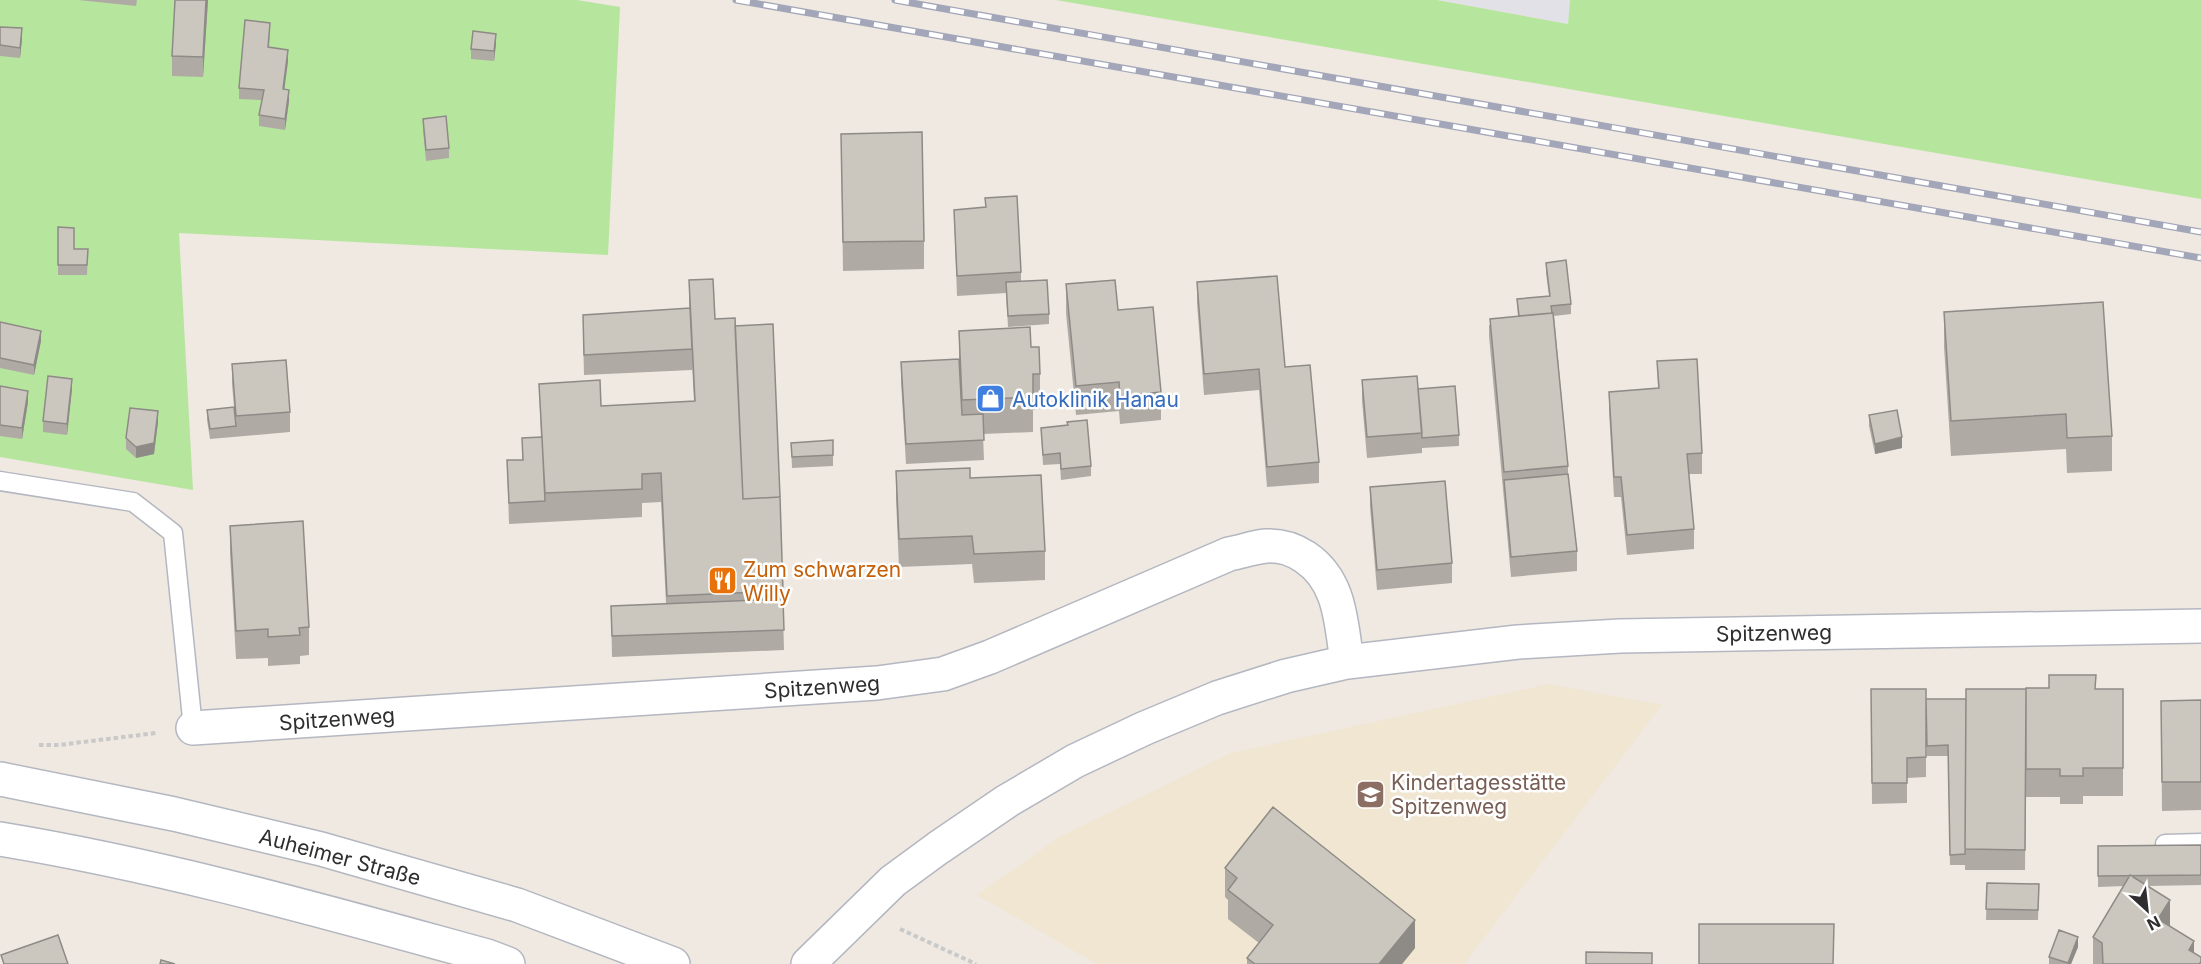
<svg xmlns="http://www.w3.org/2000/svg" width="2201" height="964" font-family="Inter,sans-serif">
<rect width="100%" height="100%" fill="#efe9e1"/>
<!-- industrial -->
<path fill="#e3e1e8" d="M1437,0h133l-2,24z"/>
<!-- education -->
<path fill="#f0e6d1" d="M1549,684l113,21 -198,259h-367l-120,-69 84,-59 170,-83z"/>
<!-- green -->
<path fill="#b6e59e" d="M0,0h577l43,7 -12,248 -429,-22 14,257 -193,-33z
M1056,0h381l131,24 2,-24h631v199z"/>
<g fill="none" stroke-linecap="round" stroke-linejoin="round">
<defs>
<path id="service" d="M0,481l133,21 40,31 20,195
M2165,844l36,-1"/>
<path id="minor" d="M193,728l684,-45 66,-9 47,-17 239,-103c12,-2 25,-7 37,-8 16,-1 27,3 39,11 36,24 36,66 42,105
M808,964l85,-83 45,-33 69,-47 68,-40 70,-33 72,-30 69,-22 61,-14 171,-20 102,-6 581,-10"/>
<path id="secondary" d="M0,779l174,35 147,35 196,56 156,59
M0,839c165,27 326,73 487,117l21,8"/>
</defs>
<!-- service casing -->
<use href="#service" stroke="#b4b7c1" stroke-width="21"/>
<!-- minor casing -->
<use href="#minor" stroke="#b4b7c1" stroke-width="36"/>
<!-- secondary casing -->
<use href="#secondary" stroke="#b4b7c1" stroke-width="36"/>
<!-- path -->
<path stroke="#c9c9c9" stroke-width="4" stroke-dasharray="4.5 3" stroke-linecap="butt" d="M39,745h20l97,-12
M900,929l76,35"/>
<!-- service -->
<use href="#service" stroke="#fff" stroke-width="18"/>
<!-- minor -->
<use href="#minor" stroke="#fff" stroke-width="33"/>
<!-- secondary -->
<use href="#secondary" stroke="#fff" stroke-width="33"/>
<defs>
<path id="rail" d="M736,0l1465,258
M895,0l1306,232"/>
</defs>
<!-- rail casing -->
<use href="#rail" stroke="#a3a6b8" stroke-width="7"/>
<!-- rail -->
<use href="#rail" stroke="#fff" stroke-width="4.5" stroke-dasharray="14" stroke-linecap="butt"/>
</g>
<!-- wall -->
<path fill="#afaba4" d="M78,0h59l-1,6z
M175,0h33l-5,77 -31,-1v-20z
M0,27l22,12 -2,19 -20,-2z
M270,33l-1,15 19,13 -4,28 5,12 -4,29 -26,-4v-11l3,-15 -23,-1v-11z
M496,44l-2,17 -23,-2v-10z
M423,119l26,29v10l-23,3 -3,-31z
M841,134l83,107v28l-81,2z
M985,198l36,74v10l28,32v10l-41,3 -2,-34 -49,3 -3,-86 31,-2z
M58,227l16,22h14l-1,26h-29z
M1546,263l25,41v10l-17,2 14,150v8l9,77v20l-66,6 -22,-241v-11h1v-6l28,-2 -1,-18 32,-3 -3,-23z
M689,280l26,39 20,7 45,171 4,153 -172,7 -1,-51 55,-2 -5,-102 -19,1v14l-133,7 -2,-64h15v-22h19l-2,-54 62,22 93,-5 -2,-37v6l-108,5 -1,-40v-20l106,-7z
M1197,282l88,85 34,95v21l-52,4 -8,-97 -55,5 -7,-92z
M1066,284l52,26 43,82v28l-41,4 -1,-13 -43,4 -10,-102z
M1944,312l168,124v35l-45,2 -1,-24 -115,7 -7,-109z
M0,322l41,19 -7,34 -34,-7z
M959,331l72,16 9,27v35l-7,1v22l-50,2 1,26 -78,4 -5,-82v-20l58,-3z
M1657,361l45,92v21h-13l5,55v20l-67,6 -6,-58h-7l-5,-85v-20l49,-4z
M232,364l58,48v20l-80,7 -3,-19v-10l27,-3 -2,-23z
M1362,380l97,55v11l-37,2v5l-55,5 -5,-57z
M0,386l28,16 -6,37 -22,-3z
M72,389l-5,46 -24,-3v-11z
M1869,415l33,33 -27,6 -6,-28z
M158,422l-4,32 -18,4 -10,-9v-11z
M1067,422l24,44v10l-30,4 -1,-16 -17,1 -2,-37 26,-3z
M791,443l42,12v11l-41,2z
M896,471l74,7 75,73v29l-71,3 -2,-19 -73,3 -3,-68z
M1370,487l82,76v20l-75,7 -7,-83z
M230,526l79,101v28l-9,1v8l-32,2v-8l-32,1 -6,-105z
M1871,689h55v88l-19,1v25l-35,1z
M2096,689h27v107h-40v8h-23v-7h-34v-25l-1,98h-60v-5h-15l-2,-109h-21l-1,-57h40z
M2201,700v110l-39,1 -1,-110z
M2201,845v40l-53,1 22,40 24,27 7,11h-108v-27l31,-51 -26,1v-41z
M1225,868l190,80 -13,16h-155v-6l12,-15 -31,-24v-19l-3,-3z
M1987,883l52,1 -1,36h-52z
M2078,947l-7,17h-22v-7z"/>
<!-- shaded-wall -->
<path fill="#8e8b86" d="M206,0h2l-5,77v-20z
M22,28v11l-2,19v-10z
M496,34v10l-2,17v-10z
M288,50v11l-5,39v-11z
M289,90v11l-4,29v-11z
M41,331v10l-7,34v-10z
M72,379v10l-5,46v-11z
M28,391v11l-6,37v-11z
M158,411v11l-4,32 -18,4v-11z
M1902,437v11l-27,6v-10z
M2170,900v28l-12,-9z
M1415,920v28l-13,16h-23z
M2078,937v10l-7,17h-3z
M2194,941v23l-5,-14z"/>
<!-- building -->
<path fill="#cbc7bf" stroke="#8e8b86" stroke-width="1.5" d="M175,0h31l-3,57 -31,-1z
M245,20l25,3 -2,24 20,3 -5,39 6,1 -4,29 -26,-4 5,-25 -25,-2z
M0,27l22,1 -2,20 -20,-3z
M473,31l23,3 -2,17 -23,-2z
M446,116l3,32 -23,2 -3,-31z
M922,132l2,109 -81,1 -2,-108z
M1017,196l4,76 -64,4 -3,-66 32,-3 -1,-9z
M58,227l16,1v21h14l-1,16h-29z
M1566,260l5,44 -20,2 1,7 -33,3 -2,-17 33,-3 -4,-33z
M1277,276l8,91 25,-2 9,97 -52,5 -8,-98 -55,5 -7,-92z
M713,279l2,40 20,-1 8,181 37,-2 3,94 -116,5 -6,-123 -19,1v15l-97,4 -6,-109 61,-4 1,26 94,-5 -6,-121z
M1047,280l2,34 -41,2 -2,-34z
M1115,280l3,30 35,-3 8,85 -41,4 -1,-14 -43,4 -10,-102z
M2103,302l9,134 -45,2 -1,-24 -115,7 -7,-109z
M690,308l2,41 -108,6 -1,-40z
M1553,313l15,153 -64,6 -14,-153z
M0,322l41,9 -7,34 -34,-7z
M773,324l7,173 -37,2 -8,-173z
M1030,327l1,20h8l1,27h-7v23l-71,3 -3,-69z
M959,359l3,56 21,-1 1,26 -78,4 -5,-82z
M1697,359l5,94 -15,1 7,75 -67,6 -6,-58h-7l-5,-85 50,-4 -2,-27z
M286,360l4,52 -54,4 -4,-52z
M48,376l24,3 -5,45 -24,-3z
M1417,376l5,57 -55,4 -5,-57z
M0,386l28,5 -6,37 -22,-3z
M1455,386l4,49 -37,3 -4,-49z
M234,407l2,19 -26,3 -3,-19z
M130,408l28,3 -4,32 -18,4 -10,-9z
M1897,410l5,27 -27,7 -6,-29z
M1087,420l4,46 -30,3 -1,-16 -17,2 -2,-27 27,-3 -1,-3z
M542,437l3,64 -36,2 -2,-43h16l-1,-22z
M833,440v15l-41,2 -1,-14z
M970,468v10l71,-3 4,76 -71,3 -2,-18 -73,3 -3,-68z
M1568,474l9,77 -66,6 -7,-77z
M1445,481l7,82 -75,7 -7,-83z
M303,521l6,106 -10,1 1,7 -32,2v-8l-32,2 -6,-105z
M783,599l1,31 -172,6 -1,-30z
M2049,675h47l-1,14h28v79h-40v8h-23v-7h-34v-81h23z
M1871,689h55v68l-19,1v25h-35z
M1966,689h60l-1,161 -60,-1z
M1926,699h40l-1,155 -15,1 -2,-110 -21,1z
M2201,700v82h-39l-1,-81z
M1273,807l142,113 -36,44h-124l-8,-6 26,-33 -45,-35 9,-12 -12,-10z
M2201,845v30l-103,1v-30z
M2130,875l40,25 -12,19 36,22 -5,9 12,7v5l-2,2h-96l-1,-21 -9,-6z
M1987,883l52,1 -1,26 -52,-1z
M1699,924h135l-1,40h-134z
M2059,930l19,7 -10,26 -19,-6z
M58,935l10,29h-64l-3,-9z
M1586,952l66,1v11h-66z
M161,960l14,4h-15z"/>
<!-- icons -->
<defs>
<symbol id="shop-square" viewBox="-11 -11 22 22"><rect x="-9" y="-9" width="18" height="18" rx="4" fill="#3f7fe0" stroke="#fff"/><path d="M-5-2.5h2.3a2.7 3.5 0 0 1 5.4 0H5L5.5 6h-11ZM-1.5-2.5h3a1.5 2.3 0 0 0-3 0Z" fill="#fff"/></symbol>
<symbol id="restaurant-square" viewBox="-11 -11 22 22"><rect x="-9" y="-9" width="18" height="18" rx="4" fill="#e8710a" stroke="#fff"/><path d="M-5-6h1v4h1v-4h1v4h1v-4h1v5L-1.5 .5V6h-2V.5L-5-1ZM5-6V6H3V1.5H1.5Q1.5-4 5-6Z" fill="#fff"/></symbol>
<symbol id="school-square" viewBox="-11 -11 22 22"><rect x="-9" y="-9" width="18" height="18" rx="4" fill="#8d6e63" stroke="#fff"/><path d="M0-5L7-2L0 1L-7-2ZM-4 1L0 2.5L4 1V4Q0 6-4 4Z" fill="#fff"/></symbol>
</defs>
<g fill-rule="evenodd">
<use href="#shop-square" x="974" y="382" width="33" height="33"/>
<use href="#restaurant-square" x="706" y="564" width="33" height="33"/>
<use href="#school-square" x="1354" y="778" width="33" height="33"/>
</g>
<g text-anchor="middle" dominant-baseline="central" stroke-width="5" stroke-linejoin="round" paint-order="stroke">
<!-- shop labels -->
<g font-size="21" fill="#366cbe" stroke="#fff" text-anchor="start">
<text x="1012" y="399">Autoklinik Hanau</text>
</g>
<!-- food labels -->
<g font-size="21" fill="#c56008" stroke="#fff" text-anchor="start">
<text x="743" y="569">Zum schwarzen<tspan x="743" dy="24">Willy</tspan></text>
</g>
<!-- street labels -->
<g font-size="21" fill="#2e2e2e" stroke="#fff">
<text transform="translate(1774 633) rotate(-1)">Spitzenweg</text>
<text transform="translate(822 687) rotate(-4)">Spitzenweg</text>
<text transform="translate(337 719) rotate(-4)">Spitzenweg</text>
<text transform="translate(340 857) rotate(15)">Auheimer Straße</text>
</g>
<!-- education labels -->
<g font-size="21" fill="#785e54" stroke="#fff" text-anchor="start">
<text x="1391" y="782">Kindertagesstätte<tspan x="1391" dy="24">Spitzenweg</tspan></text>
</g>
</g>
<!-- north arrow -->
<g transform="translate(2147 910) rotate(153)" stroke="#ffffff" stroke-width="4.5" paint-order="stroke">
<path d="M0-4.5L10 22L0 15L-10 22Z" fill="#2e2e2e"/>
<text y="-9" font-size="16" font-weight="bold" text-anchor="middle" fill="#2e2e2e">N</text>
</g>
</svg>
